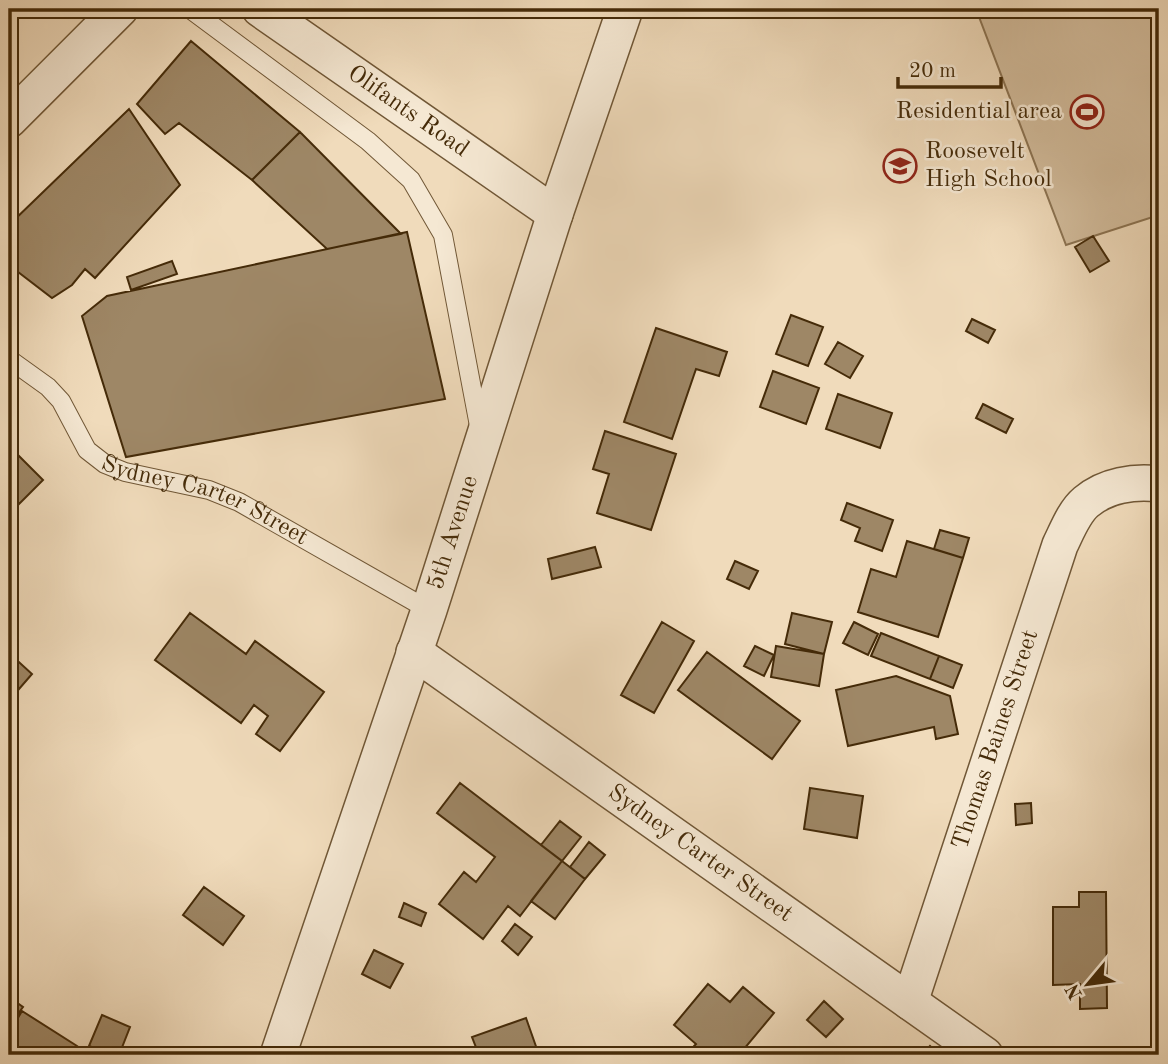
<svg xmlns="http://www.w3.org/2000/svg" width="1168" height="1064" font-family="'Old Standard TT',serif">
<rect width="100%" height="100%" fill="#f0dbbb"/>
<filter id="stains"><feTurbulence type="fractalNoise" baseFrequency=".00286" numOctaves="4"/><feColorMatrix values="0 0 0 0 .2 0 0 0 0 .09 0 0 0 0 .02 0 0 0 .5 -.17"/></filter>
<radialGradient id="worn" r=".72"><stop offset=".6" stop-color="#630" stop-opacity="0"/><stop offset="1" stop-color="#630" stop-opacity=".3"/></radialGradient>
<!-- green -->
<path fill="#d3bd9d" stroke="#8c7453" stroke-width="2" d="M976,9h183v206l-93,30z"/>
<!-- building -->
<path fill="#9e8766" stroke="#452b09" stroke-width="2" d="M191,41l109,91 -48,48 -73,-57 -14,11 -28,-30z
M129,109l51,76 -85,93 -10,-9 -13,16 -20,13 -43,-33v-40z
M300,132l101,102 -74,15 -75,-69z
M407,232l38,167 -319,58 -44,-141 25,-20z
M1093,236l16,25 -19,11 -15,-25z
M172,261l5,13 -46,16 -4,-13z
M791,315l32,12 -15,39 -32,-12z
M972,319l23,11 -7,13 -22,-12z
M656,328l71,24 -8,24 -23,-7 -24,70 -48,-17z
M838,342l25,14 -13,22 -25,-14z
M773,371l46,17 -13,36 -46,-17z
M838,394l54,19 -12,35 -54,-19z
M983,404l30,15 -7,14 -30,-15z
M605,431l71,23 -25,76 -54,-17 12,-39 -16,-5z
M9,446l34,34 -24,24 -10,-11z
M847,503l46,17 -11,31 -27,-10 5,-13 -19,-8z
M940,530l29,8 -6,20 -29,-9z
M907,541l56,17 -25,79 -80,-25 13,-43 25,8z
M595,547l6,20 -49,12 -4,-20z
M735,561l23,10 -9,18 -22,-10z
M190,613l56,41 9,-13 69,51 -44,59 -24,-17 12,-18 -14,-11 -13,18 -86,-63z
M792,613l40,9 -8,32 -39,-10z
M662,622l32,19 -40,72 -33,-18z
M854,622l24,12 -10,21 -25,-12z
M881,633l58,23 -9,23 -59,-23z
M755,646l19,9 -10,21 -20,-10z
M776,646l48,8 -5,32 -48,-9z
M707,652l93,69 -28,38 -94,-69z
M9,653l23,21 -13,15 -10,-9z
M939,656l23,9 -9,23 -23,-9z
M896,676l54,20 8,38 -22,5 -2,-12 -86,19 -12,-56z
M460,783l102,78 -42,55 -12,-10 -25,33 -44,-35 25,-32 12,10 19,-25 -58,-44z
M810,788l53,8 -6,42 -53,-9z
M1031,803l1,20 -16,2 -1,-21z
M560,821l21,16 -19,24 -21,-16z
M589,842l16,13 -20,24 -15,-12z
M562,861l23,18 -30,40 -24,-18z
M204,887l40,29 -21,29 -40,-30z
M1079,892h27l1,116 -27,1v-25l-27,1v-78h26z
M404,903l22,10 -5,13 -22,-9z
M515,924l17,13 -14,18 -16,-14z
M374,950l29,14 -13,24 -28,-14z
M708,984l22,18 13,-15 31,26 -35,42h-53l10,-11 -22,-19z
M9,997l14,10 -14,19z
M824,1001l19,18 -17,18 -19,-17z
M22,1011l55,35 -6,9h-43l-19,-12v-10z
M102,1015l28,12 -11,28h-7l-23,-9z
M526,1018l13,37h-60l-7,-18z
M930,1046l10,9h-18z"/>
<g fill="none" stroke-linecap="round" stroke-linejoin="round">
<defs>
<g id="lane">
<path d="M190,9l178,132 43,39 32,55 37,196"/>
<path id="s1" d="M9,359l39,28 13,14 26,49 18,14 20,8 84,18 30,12 190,108"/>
</g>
<g id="street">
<path id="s2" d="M260,9l295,205"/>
<path d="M9,120l111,-111"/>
<path id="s3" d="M414,652l571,403"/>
<path id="s4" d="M910,1002l150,-457c7,-14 14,-33 26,-43 20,-17 48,-21 73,-18"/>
<path id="s5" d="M278,1055l151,-445 126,-396 70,-205"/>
</g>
</defs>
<!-- lane casing -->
<use href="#lane" stroke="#705736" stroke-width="20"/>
<!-- street casing -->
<use href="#street" stroke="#705736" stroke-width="38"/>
<!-- lane -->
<use href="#lane" stroke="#f5e8d3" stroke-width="18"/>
<!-- street -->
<use href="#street" stroke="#f5e8d3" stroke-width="35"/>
</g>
<!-- icons -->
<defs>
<symbol id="stadium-ring" viewBox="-11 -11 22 22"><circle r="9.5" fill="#f5e8d3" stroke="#8f2418" stroke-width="1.5"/><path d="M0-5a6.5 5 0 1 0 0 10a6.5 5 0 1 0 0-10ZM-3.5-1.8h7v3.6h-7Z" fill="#8f2418"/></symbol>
<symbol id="school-ring" viewBox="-11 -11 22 22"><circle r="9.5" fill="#f5e8d3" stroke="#8f2418" stroke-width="1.5"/><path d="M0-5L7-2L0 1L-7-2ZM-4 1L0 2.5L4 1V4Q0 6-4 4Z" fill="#8f2418"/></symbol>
</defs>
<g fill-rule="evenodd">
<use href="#stadium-ring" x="1068" y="93" width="38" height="38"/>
<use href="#school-ring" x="881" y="147" width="38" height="38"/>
</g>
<g text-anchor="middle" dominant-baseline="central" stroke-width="5" stroke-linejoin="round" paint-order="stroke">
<!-- street labels -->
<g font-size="24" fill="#452b09" stroke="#f5e8d3">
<text stroke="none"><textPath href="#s2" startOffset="180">Olifants Road</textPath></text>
<text stroke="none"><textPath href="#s1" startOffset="252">Sydney Carter Street</textPath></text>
<text stroke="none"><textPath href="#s5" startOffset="551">5th Avenue</textPath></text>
<text stroke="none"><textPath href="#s4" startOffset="276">Thomas Baines Street</textPath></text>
<text stroke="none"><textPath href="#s3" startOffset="350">Sydney Carter Street</textPath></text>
</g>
<!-- poi labels -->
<g font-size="24" fill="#452b09" stroke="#f5e8d3" text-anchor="end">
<text x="1062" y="112">Residential area</text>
<text x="925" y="152" text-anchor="start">Roosevelt<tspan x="925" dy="28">High School</tspan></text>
</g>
</g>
<!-- margin -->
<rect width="1168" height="1064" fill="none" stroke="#f0dbbb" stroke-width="35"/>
<rect x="10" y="10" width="1147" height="1043" fill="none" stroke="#452b09" stroke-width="3.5"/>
<rect x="18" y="18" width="1133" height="1029" fill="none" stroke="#452b09" stroke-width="2"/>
<!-- north arrow -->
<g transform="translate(1088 984) rotate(241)" stroke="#f5e8d3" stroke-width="5" paint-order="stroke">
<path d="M0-5L12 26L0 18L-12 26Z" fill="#452b09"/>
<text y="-10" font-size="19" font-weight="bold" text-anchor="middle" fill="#452b09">N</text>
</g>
<!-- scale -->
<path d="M898 77v10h103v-10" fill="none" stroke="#452b09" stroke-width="3.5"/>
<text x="909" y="77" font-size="21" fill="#452b09" stroke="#f5e8d3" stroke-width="5" paint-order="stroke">20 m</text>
<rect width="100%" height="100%" filter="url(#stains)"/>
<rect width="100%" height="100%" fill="url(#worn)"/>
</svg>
